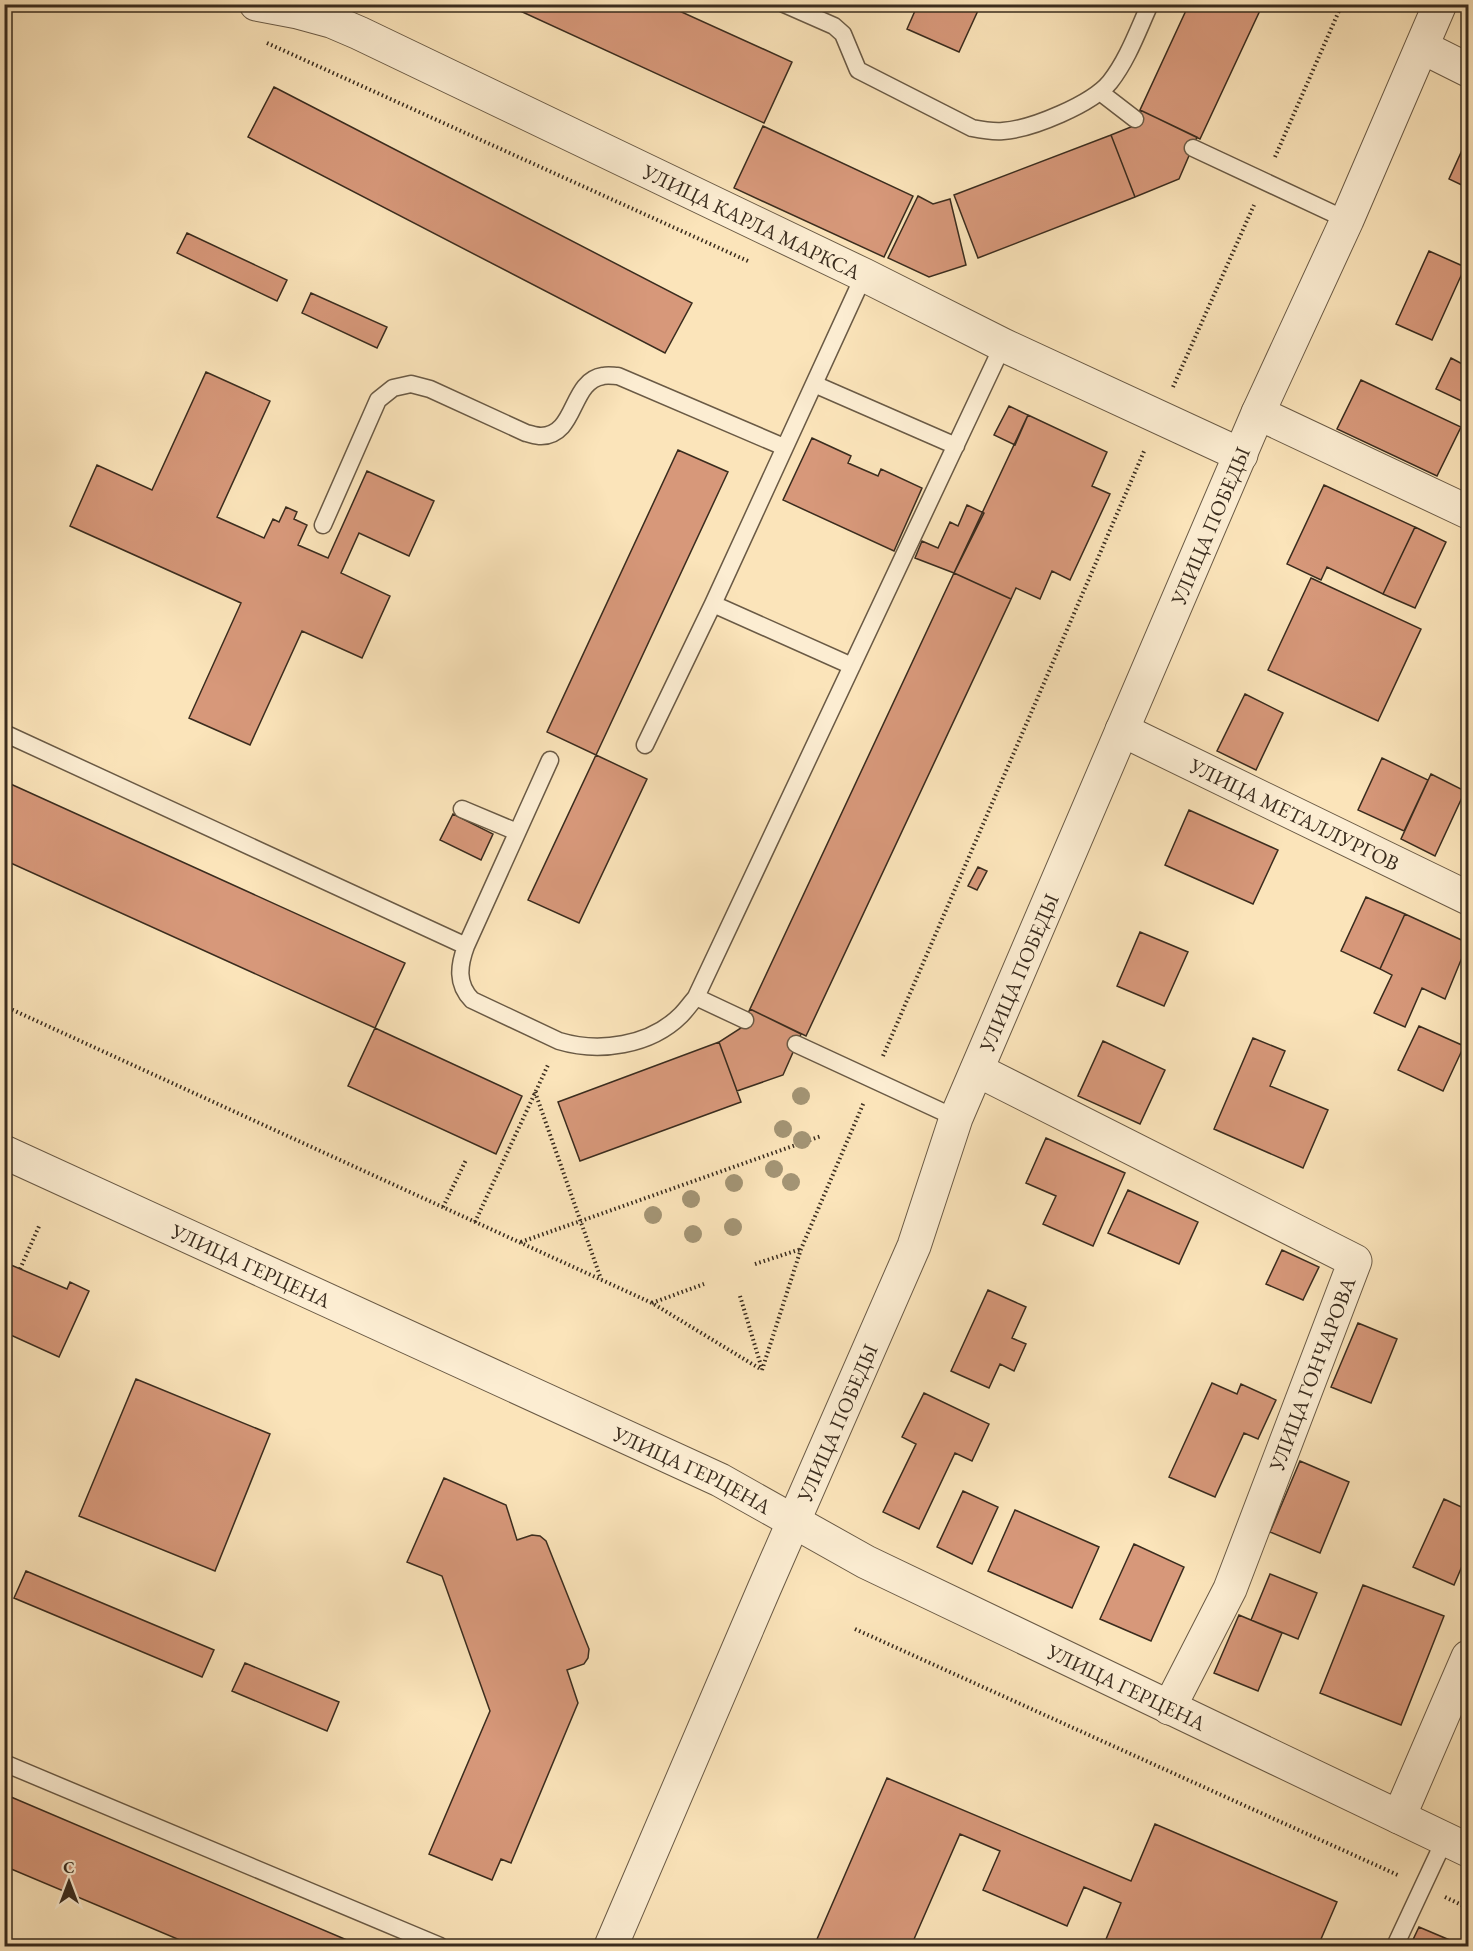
<svg xmlns="http://www.w3.org/2000/svg" width="1473" height="1951" font-family="'EB Garamond',serif">
<rect width="100%" height="100%" fill="#fbe4ba"/>
<filter id="stains"><feTurbulence type="fractalNoise" baseFrequency=".00333" numOctaves="4"/><feColorMatrix values="0 0 0 0 .2 0 0 0 0 .09 0 0 0 0 .02 0 0 0 .5 -.17"/></filter>
<radialGradient id="worn" r=".72"><stop offset=".6" stop-color="#630" stop-opacity="0"/><stop offset="1" stop-color="#630" stop-opacity=".3"/></radialGradient>
<!-- building -->
<path fill="#d7987a" stroke="#3a2c1e" stroke-width="1.5" d="M505,4h159l128,58 -28,61z
M918,4h63l-22,48 -52,-23z
M1189,4h74l-63,135 -60,-29z
M274,87l418,216 -27,50 -417,-216z
M1140,110l57,27 -18,42 -44,18 -24,-62 20,-8z
M763,126l150,70 -29,61 -150,-69z
M1111,135l24,62 -157,61 -24,-63z
M1468,137v51l-19,-9z
M918,196l15,8 17,-5 16,66 -37,12 -41,-19z
M187,233l100,47 -10,21 -100,-48z
M1429,251l36,16 -33,73 -36,-16z
M311,293l76,34 -10,21 -75,-35z
M1451,358l17,9v37l-32,-15z
M206,372l64,29 -53,116 47,21 9,-19 6,3 7,-15 11,5 -3,7 13,6 -9,20 30,13 39,-87 67,30 -25,55 -50,-23 -18,40 49,23 -28,62 -60,-27 -52,114 -61,-27 52,-115 -171,-77 27,-61 55,25z
M1361,380l100,47 -24,49 -100,-47z
M1009,406l19,9 -13,30 -21,-10z
M1028,415l79,37 -15,34 18,8 -40,86 -18,-9 -12,28 -24,-11 -5,11 -57,-26z
M812,438l39,18 -3,7 30,13 3,-7 41,19 -28,63 -111,-51z
M678,450l50,22 -132,283 -49,-23z
M1324,485l91,42 -32,67 -56,-27 -6,13 -34,-16z
M967,505l17,8 -30,60 -39,-15 7,-17 16,7 12,-26 8,4z
M1415,527l31,15 -31,66 -32,-14z
M954,573l57,26 -205,437 -56,-27z
M1311,578l110,51 -43,92 -110,-51z
M1245,694l38,19 -27,57 -39,-19z
M596,755l51,24 -68,144 -51,-23z
M1382,758l46,22 -24,51 -46,-21z
M1431,774l34,17 -30,65 -34,-17z
M4,781l401,182 -30,65 -371,-168z
M1189,810l89,40 -25,54 -88,-39z
M453,814l40,20 -12,26 -41,-20z
M978,867l9,4 -10,19 -9,-4z
M1366,897l39,17 -25,55 -39,-18z
M1405,914l63,29 -23,56 -23,-11 -17,39 -31,-14 18,-38 -12,-6z
M1140,932l48,20 -24,54 -47,-20z
M750,1009l51,25 -18,41 -46,16 -18,-49 22,-14z
M1419,1026l45,20 -21,45 -45,-21z
M375,1028l147,68 -26,58 -148,-68z
M1253,1038l32,13 -15,35 58,24 -25,58 -89,-39z
M1103,1041l62,29 -25,54 -62,-28z
M719,1042l22,60 -161,59 -22,-59z
M1046,1138l79,35 -32,73 -50,-22 13,-28 -30,-13z
M1128,1190l70,32 -19,42 -71,-31z
M1282,1250l37,17 -16,33 -37,-16z
M4,1262l63,27 3,-7 19,9 -30,66 -55,-25z
M988,1290l38,17 -14,31 14,6 -12,27 -14,-7 -11,24 -38,-17z
M1358,1323l39,16 -26,64 -40,-16z
M136,1379l134,55 -55,137 -136,-55z
M1212,1383l25,11 4,-10 35,16 -18,39 -14,-6 -29,64 -46,-20z
M924,1393l65,31 -17,37 -17,-8 -36,76 -36,-17 33,-68 -14,-7z
M1300,1461l49,21 -29,71 -50,-21z
M444,1478l62,27 11,35 15,-5 8,1 6,5 43,108 -1,9 -4,6 -17,6 11,33 -67,160 -10,-4 -9,21 -63,-26 61,-143 -48,-135 -35,-14z
M963,1491l35,16 -26,57 -35,-17z
M1444,1499l24,11v42l-14,33 -41,-18z
M1015,1510l84,37 -27,61 -84,-37z
M1134,1544l50,23 -33,74 -51,-22z
M26,1571l188,79 -12,27 -188,-79z
M1270,1574l47,19 -19,46 -47,-19z
M1363,1585l81,31 -43,109 -81,-32z
M1239,1615l43,18 -24,58 -44,-18z
M245,1663l94,39 -12,29 -95,-40z
M887,1778l244,103 24,-57 182,78 -19,44h-207l-7,-2 17,-41 -37,-16 -17,39 -84,-36 17,-39 -40,-17 -49,112h-97z
M4,1794l357,152h-167l-190,-80z
M1419,1927l40,17 -1,2h-48z"/>
<g fill="none" stroke-linecap="round" stroke-linejoin="round">
<defs>
<path id="service" d="M784,4l50,22 9,8 15,36 114,58c10,2 20,4 31,3 29,-2 89,-27 107,-49 18,-23 28,-52 40,-78
M1100,92l35,27
M1193,148l154,72
M814,384l142,62
M323,525l55,-125 15,-12 18,-4 19,5 96,44c5,1 10,3 15,3 36,-1 29,-55 62,-60 5,-1 11,0 15,0l166,71
M713,604l139,62
M4,733l462,213
M645,745l68,-141 151,-329
M550,760l-84,186c-7,19 -10,38 6,54l87,41c40,12 91,5 122,-26 5,-5 10,-12 15,-18l307,-652
M462,809l55,23
M696,997l49,23
M796,1044l160,74
M4,1763l436,183
M1395,1946l50,-107"/>
<g id="minor">
<path id="s1" d="M256,4l42,8 33,9 28,12 505,242 139,70 238,110"/>
<path d="M1422,47l46,23"/>
<path d="M1258,413l210,99"/>
<path id="s2" d="M1122,730l346,168"/>
<path d="M977,1070l378,191 -125,328 -61,119"/>
<path id="s3" d="M4,1152l716,328 146,82 602,288"/>
<path d="M1399,1817l69,-160"/>
</g>
<g id="tertiary">
<path id="s4" d="M611,1946l153,-357 150,-343 42,-128 302,-705 89,-193 93,-216"/>
</g>
</defs>
<!-- service casing -->
<use href="#service" stroke="#6a5a45" stroke-width="19"/>
<!-- minor casing -->
<use href="#minor" stroke="#6a5a45" stroke-width="35"/>
<!-- tertiary casing -->
<use href="#tertiary" stroke="#6a5a45" stroke-width="35"/>
<!-- path -->
<path stroke="#3a2c1e" stroke-width="4" stroke-dasharray="1.5 3" stroke-linecap="butt" d="M267,43l483,219
M1275,157l67,-153
M1173,387l81,-182
M4,1006l648,297 110,67
M883,1056l262,-607
M535,1092l66,187
M443,1207l23,-47
M475,1222l73,-157
M521,1242l300,-106
M755,1264l46,-15
M20,1269l20,-45
M740,1296l22,73
M652,1303l52,-19
M762,1370l39,-121 63,-147
M855,1629l545,247
M1445,1897l23,11"/>
<!-- service -->
<use href="#service" stroke="#fcedd2" stroke-width="16"/>
<!-- minor -->
<use href="#minor" stroke="#fcedd2" stroke-width="33"/>
<!-- tertiary -->
<use href="#tertiary" stroke="#fcedd2" stroke-width="33"/>
</g>
<!-- trees -->
<g fill="#a39474">
<circle cx="801" cy="1096" r="9"/>
<circle cx="783" cy="1129" r="9"/>
<circle cx="802" cy="1140" r="9"/>
<circle cx="774" cy="1169" r="9"/>
<circle cx="791" cy="1182" r="9"/>
<circle cx="734" cy="1183" r="9"/>
<circle cx="691" cy="1199" r="9"/>
<circle cx="653" cy="1215" r="9"/>
<circle cx="733" cy="1227" r="9"/>
<circle cx="693" cy="1234" r="9"/>
</g>
<g text-anchor="middle" dominant-baseline="central" stroke-width="6" stroke-linejoin="round" paint-order="stroke">
<!-- street labels -->
<g font-size="21" fill="#3a2c1e" stroke="#fcedd2">
<text stroke="none"><textPath href="#s1" startOffset="543">УЛИЦА КАРЛА МАРКСА</textPath></text>
<text stroke="none"><textPath href="#s4" startOffset="1542">УЛИЦА ПОБЕДЫ</textPath></text>
<text stroke="none"><textPath href="#s2" startOffset="192">УЛИЦА МЕТАЛЛУРГОВ</textPath></text>
<text stroke="none"><textPath href="#s4" startOffset="1056">УЛИЦА ПОБЕДЫ</textPath></text>
<text stroke="none"><textPath href="#s3" startOffset="272">УЛИЦА ГЕРЦЕНА</textPath></text>
<text transform="translate(1312 1374) rotate(-69)">УЛИЦА ГОНЧАРОВА</text>
<text stroke="none"><textPath href="#s4" startOffset="570">УЛИЦА ПОБЕДЫ</textPath></text>
<text stroke="none"><textPath href="#s3" startOffset="758">УЛИЦА ГЕРЦЕНА</textPath></text>
<text stroke="none"><textPath href="#s3" startOffset="1244">УЛИЦА ГЕРЦЕНА</textPath></text>
</g>
</g>
<!-- margin -->
<rect width="1473" height="1951" fill="none" stroke="#fbe4ba" stroke-width="24"/>
<rect x="6" y="6" width="1461" height="1939" fill="none" stroke="#3a2c1e" stroke-width="3"/>
<rect x="12" y="12" width="1449" height="1927" fill="none" stroke="#3a2c1e" stroke-width="1.5"/>
<!-- north arrow -->
<g transform="translate(69 1882)" stroke="#fcedd2" stroke-width="4.5" paint-order="stroke">
<path d="M0-4.5L10 22L0 15L-10 22Z" fill="#3a2c1e"/>
<text y="-9" font-size="16" font-weight="bold" text-anchor="middle" fill="#3a2c1e">С</text>
</g>
<rect width="100%" height="100%" filter="url(#stains)"/>
<rect width="100%" height="100%" fill="url(#worn)"/>
</svg>
